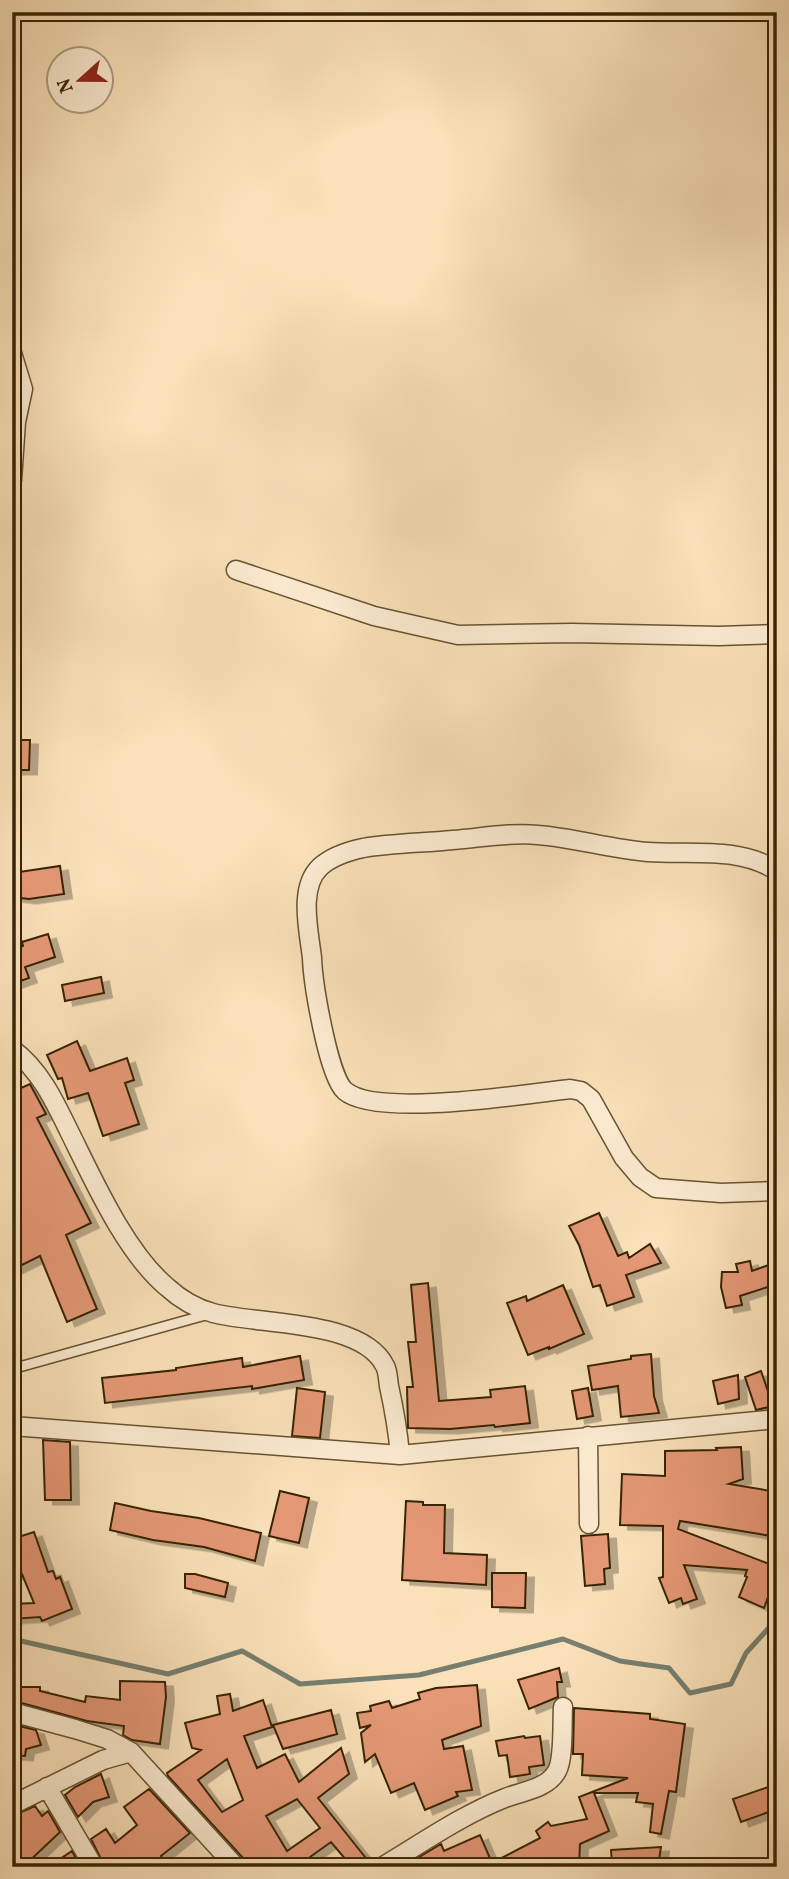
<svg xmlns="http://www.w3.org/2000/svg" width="789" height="1879" font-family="Vollkorn,serif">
<defs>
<filter id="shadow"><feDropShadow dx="8" dy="4.5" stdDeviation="0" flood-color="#0004"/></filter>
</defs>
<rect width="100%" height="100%" fill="#fae1b9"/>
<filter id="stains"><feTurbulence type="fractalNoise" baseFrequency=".00286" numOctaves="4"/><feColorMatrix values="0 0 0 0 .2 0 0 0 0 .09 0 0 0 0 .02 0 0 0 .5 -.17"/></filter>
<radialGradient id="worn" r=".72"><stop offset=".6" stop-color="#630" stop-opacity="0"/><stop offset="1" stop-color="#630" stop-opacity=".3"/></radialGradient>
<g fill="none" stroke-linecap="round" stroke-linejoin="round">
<!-- stream -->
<path stroke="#777f70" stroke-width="5" d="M12,1639l156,35 74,-23 58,33 119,-9 144,-36 57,22 49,7 21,25 41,-9 15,-31 31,-34"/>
</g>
<!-- building -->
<path fill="#e59876" stroke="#382404" stroke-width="2" fill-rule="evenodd" filter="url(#shadow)" d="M12,740h18l-1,30h-17z
M60,866l4,28 -35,5 -17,-2v-24z
M48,934l7,23 -30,10 4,11 -17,6v-48h2l4,12 5,-2 -1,-4z
M101,977l3,16 -39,8 -3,-16z
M77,1041l13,30 37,-13 7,22 -9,3 14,41 -36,12 -15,-43 -20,6 -6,-21 -4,1 -11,-24z
M30,1084l16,30 -9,4 54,105 -25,12 31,74 -30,13 -27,-66 -28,14v-178z
M599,1213l19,43 9,-4 2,6 21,-14 11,19 -35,12 8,22 -27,9 -7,-21 -7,2 -14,-42 -10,-19z
M750,1261l2,10 25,-9v22l-37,12 2,9 -16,3 -5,-21 1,-15h16l-2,-8z
M428,1283l11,118 52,-4 -1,-7 35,-4 5,37 -35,4 -1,-2 -44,4 -42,-1 -1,-41h6l-5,-45h8l-5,-57z
M563,1285l21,49 -35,15v-2l-21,8 -21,-52 19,-7 1,5z
M651,1354l3,42 5,17 -38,4 -3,-31 -26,4 -4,-24 43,-7v-3z
M300,1356l4,24 -52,9v-3l-147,17 -3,-25 74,-8v-2l66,-10 1,9z
M761,1371l12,35 -17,4 -11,-33z
M738,1375l1,24 -21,5 -5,-23z
M297,1388l28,4 -5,46 -28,-2z
M588,1388l5,28 -16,3 -5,-28z
M43,1440l27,2 1,58h-26z
M741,1447l2,32 -14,5 48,8 -6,44 -91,-15 -2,8 99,38v6l-13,35 -25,-11 8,-20 -2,-1 2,-6 -63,-5 13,34 -14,5 -2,-6 -12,5 -10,-25 4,-1v-51l-43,-1 2,-51 43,2v-25l52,-1 -1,-2z
M280,1491l29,7 -10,45 -30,-7z
M406,1501l17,1v3h22l-1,48 43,2 -1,30 -84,-5z
M115,1503l36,8 48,7 62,15 -6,28 -51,-14 -51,-7 -43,-10z
M34,1532l14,40 5,-1 3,8 4,-2 12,32 -30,12 -2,-4 -28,2v-15l22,-1 -12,-29 -10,1v-36z
M608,1534l2,34 -6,1 1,15 -20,2 -4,-50z
M492,1573h34l-1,35 -33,-1z
M185,1574h10l33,9 -3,14 -40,-9z
M559,1668l3,14h-5l1,15 -29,12 -11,-29z
M120,1681l45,1 1,15 -6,47 -28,-4 -9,-5 1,-9 -37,-5 -69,-19 -1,-14 4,-1h19v4l45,11 1,-6 34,4z
M477,1685l4,41 -39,14 2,9 19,-3 9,44 -16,2 2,4 -33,14 -11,-27 -23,10 -16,-39 -10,8 -4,-29 10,-8 -11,3 -3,-15 14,-2 -1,-5 19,-5 3,7 28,-9 -2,-6 18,-5z
M230,1694l3,17 30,-11 9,27 -28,9 13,32 28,-14 14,28 42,-34 8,26 -31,24 47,59 -13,10 -21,-25 -28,20 -1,-2 -7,4 2,3h-50l-3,-8 -76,-83 -1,-3 34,-23 -9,-2 -7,-25 35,-9 -3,-18zM227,1759l16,41 -21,12 -24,-32zM297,1799l23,29 -33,23 -21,-35z
M574,1708l76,6v5l35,5 -9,68 -7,-1 -8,43 -11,-2 3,-28 -17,-2 2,-9h-44l15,38 -29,13 -1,23h-160l-3,-8 25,-15 3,7 36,-16 12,28 48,-25 -4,-7 12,-9 3,4 36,-7 -8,-22 49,-19 -46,-3 1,-21h-10z
M331,1710l6,24 -54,15 -10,-24z
M19,1726l17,4 5,15 -15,4 -1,7 -13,-1v-24l7,1z
M524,1736l1,2 15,-2 4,29 -15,2 1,7 -20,3 -3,-22 -8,1 -3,-15z
M101,1774l8,23 -16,5 -15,15 -13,-22 10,-8z
M777,1784v25l-36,13 -8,-23z
M149,1789l41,44 -29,23 6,11h-62l-14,-28 15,-10 9,14 22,-18 -13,-18z
M35,1806l7,10 6,-5 12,21 -37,35h-11v-51z
M661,1847l-3,20h-20l-1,-5 -25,1 -1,-13z
M72,1851l9,16h-33z"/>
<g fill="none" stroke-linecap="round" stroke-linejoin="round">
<defs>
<path id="service" d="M12,1369l197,-55"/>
<path id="minor" d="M12,353l11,36 -7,33 -4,58
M236,570l138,46 84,19 114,-2 147,3 58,-2
M777,871c-38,-25 -87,-16 -129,-19 -37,-3 -73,-14 -110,-17 -28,-3 -57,3 -85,5 -29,3 -60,3 -90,8 -14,3 -32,9 -43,19 -22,21 -11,64 -8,91 1,25 16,118 33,133 32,27 181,3 225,-2l11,2 10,8 33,59 16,19 16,11 65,5 56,-2
M12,1049c28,21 42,51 57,82 24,48 56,121 98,156 13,12 28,21 46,26 44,12 149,6 172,53 3,5 3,14 4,20 5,23 9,45 11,69l377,-36
M12,1426l388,29
M588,1436l1,88
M12,1712l63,17 32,10 24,13 105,115
M47,1787l47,80
M12,1805l91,-45 28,-8
M382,1867c40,-24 80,-52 123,-69 18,-7 42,-9 52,-27 7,-12 5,-49 6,-64"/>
</defs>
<!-- service casing -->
<use href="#service" stroke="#685331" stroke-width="12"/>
<!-- minor casing -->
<use href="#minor" stroke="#685331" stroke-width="21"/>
<!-- service -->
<use href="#service" stroke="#fcecd2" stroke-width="9"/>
<!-- minor -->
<use href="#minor" stroke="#fcecd2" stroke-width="18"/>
</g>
<!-- margin -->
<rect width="789" height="1879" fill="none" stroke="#fae1b9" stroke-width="42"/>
<rect x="14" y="14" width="761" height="1851" fill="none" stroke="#382404" stroke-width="3.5"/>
<rect x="21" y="21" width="747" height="1837" fill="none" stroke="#382404" stroke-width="2"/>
<!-- north arrow -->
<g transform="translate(80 80) rotate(249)"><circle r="33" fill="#fcecd2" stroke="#ae9c80" stroke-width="2"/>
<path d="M0-5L12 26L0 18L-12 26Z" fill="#8f2418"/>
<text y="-10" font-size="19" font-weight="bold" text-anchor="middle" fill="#382404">N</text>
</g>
<rect width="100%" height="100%" filter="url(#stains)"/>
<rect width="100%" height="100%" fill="url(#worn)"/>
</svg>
